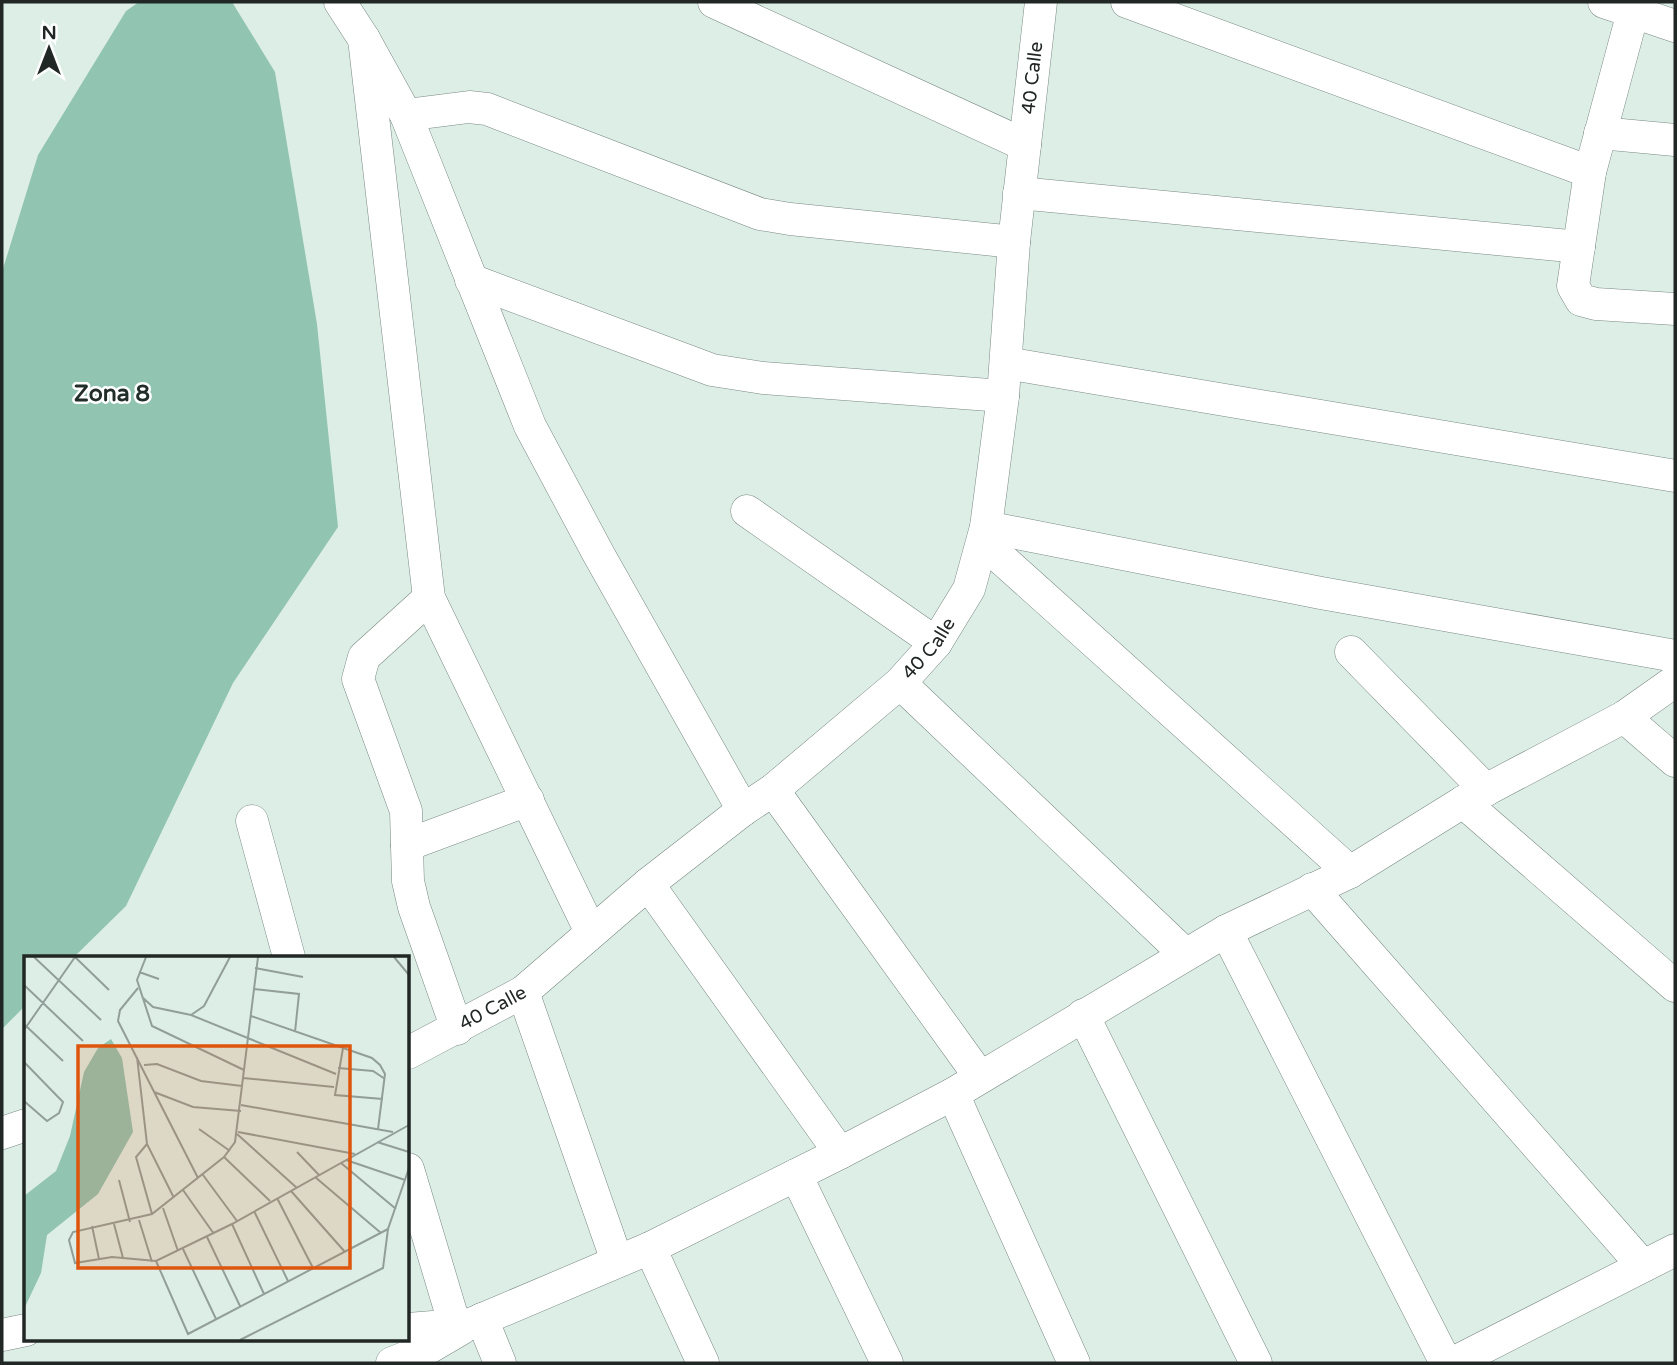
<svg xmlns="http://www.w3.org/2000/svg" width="1677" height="1365" font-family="'Varela Round',sans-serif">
<rect width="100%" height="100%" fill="#ddeee7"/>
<!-- green -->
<path fill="#92c4b2" d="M139,2h93l43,70 42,252 21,203 -105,156 -107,223 -52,51h-48v48l-24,24v-757l36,-117 88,-144z"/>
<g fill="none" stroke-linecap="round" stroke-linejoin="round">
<defs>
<g id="minor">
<path d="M340,2l24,37 42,76 124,311 69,129 144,255"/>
<path d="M714,2l311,143"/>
<path d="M1127,2l463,170"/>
<path d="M1604,2l71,24"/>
<path d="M1633,12l-43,160 -17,114 8,14 15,4 79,5"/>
<path d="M364,39l65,559 162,334"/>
<path d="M406,115l63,-8 18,2 273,105 30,5 224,23"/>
<path d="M1600,133l75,7"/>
<path d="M1019,193l560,54"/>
<path d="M471,280l241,90 51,8 240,18"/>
<path d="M1006,363l669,113"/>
<path d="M747,511l189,132"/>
<path d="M986,527l335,66 354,63"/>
<path d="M983,542l367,330"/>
<path d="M429,598l-65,59 -6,22 48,132 2,70 6,26 43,122"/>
<path d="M1351,652l135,138"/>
<path d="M900,683l285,271"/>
<path d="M1624,717l51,44"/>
<path d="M773,790l207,287"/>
<path d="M1463,802l212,184"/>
<path d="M252,821l37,136"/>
<path d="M407,845l121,-45"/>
<path d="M648,884l192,269"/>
<path d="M1312,889l331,377"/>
<path d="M1226,931l220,432"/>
<path d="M523,992l94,269"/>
<path d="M1083,1015l173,348"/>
<path id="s1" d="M408,1053l115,-61 125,-108 95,-74 30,-20 127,-107 36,-40 33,-54 17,-62 17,-131 11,-154 27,-240"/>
<path d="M953,1094l121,269"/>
<path d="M2,1133l24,-8"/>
<path d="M408,1169l47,157"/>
<path d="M796,1175l91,188"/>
<path d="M650,1248l53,115"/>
<path d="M482,1319l18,44"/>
<path d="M408,1329l63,-5 179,-76 190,-95 113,-59 273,-163 124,-59 113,-70 161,-85 51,-36"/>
<path d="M2,1335l24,-5"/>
<path d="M392,1363l33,-13 36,-21"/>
<path d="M1453,1363l222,-113"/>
</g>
</defs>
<!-- minor casing -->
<use href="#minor" stroke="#7a8983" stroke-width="33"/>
<!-- minor -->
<use href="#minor" stroke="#fff" stroke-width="32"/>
</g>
<g text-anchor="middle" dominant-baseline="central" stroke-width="5" stroke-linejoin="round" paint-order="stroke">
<!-- street labels -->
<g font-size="19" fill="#212725" stroke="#fff">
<text stroke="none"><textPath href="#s1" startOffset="1251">40 Calle</textPath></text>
<text stroke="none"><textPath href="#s1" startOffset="663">40 Calle</textPath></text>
<text stroke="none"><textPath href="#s1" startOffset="96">40 Calle</textPath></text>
</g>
<!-- quarter labels -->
<g font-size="23" font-weight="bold" fill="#202d28" stroke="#fff">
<text x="112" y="394">Zona 8</text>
</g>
</g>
<!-- overview -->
<g transform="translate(24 956)">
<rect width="385" height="385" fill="#ddeee7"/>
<path d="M87,83l11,19 11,74 -35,62 -51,41 -6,38 -17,36v-113l32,-25 14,-35 14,-64 14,-24z" fill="#92c4b2"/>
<path fill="none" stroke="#929e99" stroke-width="2" d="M10,1l67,63M51,1l34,33M122,1l-9,23 15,46 92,44M234,1l-23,185 -11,15 -72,57 -79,18 -4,8 6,23 37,-6 44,4 76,-37 177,-99M370,1l15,18M231,12l48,9M115,16l20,7M0,29l59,56M114,32l-18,22 -2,11 80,157M229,33l46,5 -4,38M118,41l11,10 38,8 145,59M167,59l13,-9 26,-49M227,60l121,42 8,7 5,9 -7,55M1,69l38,36M0,74l51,-73M319,92l-8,47 48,4M113,101l10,87 27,54M0,106l39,40 -4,11 -12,8 -23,-20M120,109l13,-1 44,17 41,5M314,112l35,3 12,8M219,122l91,9M130,136l39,15 48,4M217,149l152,27M175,173l31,22M214,176l117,22M213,178l60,54M353,186l32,10M123,188l-11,13 16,57M273,196l22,23M200,201l46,44M322,204l59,20M317,207l55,46M179,219l34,46M291,221l66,56M95,224l11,42M159,234l31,44M267,235l54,61M253,242l36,70M139,252l15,43M230,255l34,70M115,264l13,42M90,268l9,34M208,268l32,70M68,270l7,33M183,281l33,69M159,293l33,70M132,305l32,73 200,-105M216,384l143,-72 5,-39 21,-61"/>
<path fill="#de560d" fill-opacity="0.15" stroke="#de560d" stroke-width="3.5" d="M54,90h272v222h-272z"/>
<rect width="385" height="385" fill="none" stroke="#212725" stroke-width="3.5"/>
</g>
<!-- border -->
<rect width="1677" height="1365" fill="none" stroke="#212725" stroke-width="7"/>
<!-- north arrow -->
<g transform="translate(49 49)" stroke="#ffffff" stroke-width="5" paint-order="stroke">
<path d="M0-5L12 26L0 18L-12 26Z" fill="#212725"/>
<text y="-10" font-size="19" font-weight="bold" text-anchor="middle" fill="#212725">N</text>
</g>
</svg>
